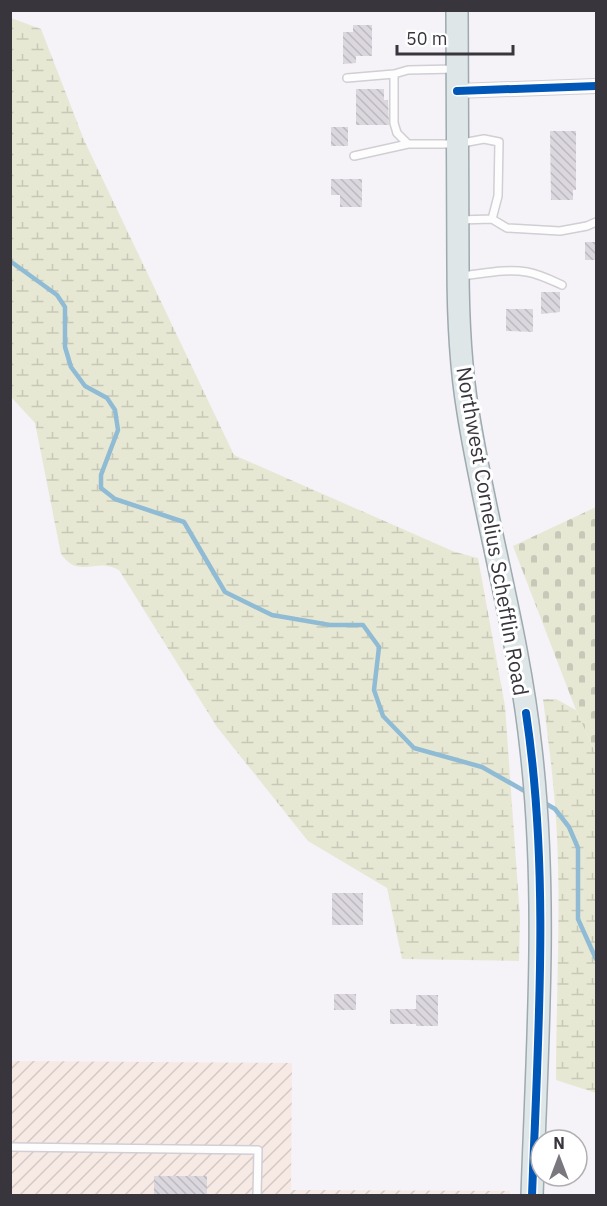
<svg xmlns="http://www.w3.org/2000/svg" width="607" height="1206" font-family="'IBM Plex Sans',sans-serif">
<defs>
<pattern id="industrial-furrows" width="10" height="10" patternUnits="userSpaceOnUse" patternTransform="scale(1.5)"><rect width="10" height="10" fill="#f7eae5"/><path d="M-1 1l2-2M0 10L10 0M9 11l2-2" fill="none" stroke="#d4c9c5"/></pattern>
<pattern id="wetland-marsh" width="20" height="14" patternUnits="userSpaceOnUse" patternTransform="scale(1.5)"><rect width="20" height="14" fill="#e7e8d4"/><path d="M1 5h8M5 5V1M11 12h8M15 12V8" fill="none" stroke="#c7c8b7"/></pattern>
<pattern id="cemetery-stones" width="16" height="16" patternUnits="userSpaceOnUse" patternTransform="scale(1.5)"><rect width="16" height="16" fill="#e7e8d4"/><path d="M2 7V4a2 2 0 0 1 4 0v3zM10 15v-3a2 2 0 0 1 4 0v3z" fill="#c7c8b7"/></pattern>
<pattern id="building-back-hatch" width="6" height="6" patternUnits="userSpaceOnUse" patternTransform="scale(1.5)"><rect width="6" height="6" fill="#dbd7de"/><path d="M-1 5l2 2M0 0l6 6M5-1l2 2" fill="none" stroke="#bdb9bf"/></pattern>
</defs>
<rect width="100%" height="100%" fill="#f5f2f8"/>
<!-- industrial -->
<path fill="url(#industrial-furrows)" d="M11,1061l281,2 -1,127 219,1v5h-499z"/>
<!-- wetland -->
<path fill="url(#wetland-marsh)" d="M11,18l30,11 43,111 150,315 221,97 23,6 27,148 15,212 -1,43 -117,-2 -15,-71 -79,-47 -91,-114 -98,-157c-19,-10 -27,0 -43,-4 -6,-1 -11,-7 -15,-12l-26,-131 -24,-26z
M543,699h13l20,11 20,44v339l-40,-13c0,-81 5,-162 1,-243 -2,-46 -8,-92 -14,-138z"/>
<!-- cemetery -->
<path fill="url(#cemetery-stones)" d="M596,507v247l-20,-44 -63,-164z"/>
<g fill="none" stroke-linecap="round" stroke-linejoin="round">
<!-- stream -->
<path stroke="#90bbd4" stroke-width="4.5" d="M10,261l47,34 8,12v40l6,20 14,19 22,12 8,12 3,20 -17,45v13l14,11 69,23 41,70 47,23 58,10h33l16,22 -5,43 9,26 31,32 68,19 46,26
M543,802l12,7 14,18 9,21v71l18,40"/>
</g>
<!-- building -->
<path fill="url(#building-back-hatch)" d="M353,25h19v31h-16v7l-13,1v-32h10z
M356,89h28v11h4l1,25h-33z
M331,127h17v19h-17z
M550,131h26v59h-3v10h-22z
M331,179h31v28h-22v-12h-9z
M585,242h12v18h-12z
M541,292h19v20l-19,2z
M506,309h27v23l-27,-1z
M332,893h31v32h-31z
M334,994h22v16h-22z
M416,995h22v31h-22v-2h-26v-15h26z
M154,1176h53v20h-53z"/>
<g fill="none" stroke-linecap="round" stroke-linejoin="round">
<defs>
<path id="service" d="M455,69l-47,1 -14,4v49l3,10 11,11h49l27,-5 15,3 -1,54 -6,23
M347,78l47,-4
M354,156l54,-12
M459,220l33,-1 15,9 53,3 27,-5 9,-4
M460,276c22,-2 45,-8 67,-4 12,2 24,8 35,13
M10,1147l248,3 -1,46"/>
<path id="minor" d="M457,91l139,-5"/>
<path id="primary" d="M457,10l1,256c0,49 2,98 10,146 18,113 51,223 63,337 17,149 6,298 1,447"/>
</defs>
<!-- service casing -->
<use href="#service" stroke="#d1ced4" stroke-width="10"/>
<!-- minor casing -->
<use href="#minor" stroke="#d1ced4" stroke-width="16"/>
<!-- primary casing -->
<use href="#primary" stroke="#9daaaf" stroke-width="24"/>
<!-- service -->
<use href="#service" stroke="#fefdfe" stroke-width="7"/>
<!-- minor -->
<use href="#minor" stroke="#fefdfe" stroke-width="14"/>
<!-- primary -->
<use href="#primary" stroke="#dee6e8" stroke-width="21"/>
<defs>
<path id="cycleway" d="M457,91l139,-5
M526,713c24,160 12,322 6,483"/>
</defs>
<!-- cycleway casing -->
<use href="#cycleway" stroke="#fff" stroke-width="11"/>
<!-- cycleway -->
<use href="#cycleway" stroke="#0057b8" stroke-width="8"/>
</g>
<g text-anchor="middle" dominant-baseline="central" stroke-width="6" stroke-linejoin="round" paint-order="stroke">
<!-- street labels -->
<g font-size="21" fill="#39353d" stroke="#fff">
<text transform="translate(493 531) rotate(80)">Northwest Cornelius Schefflin Road</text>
</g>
</g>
<!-- border -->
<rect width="607" height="1206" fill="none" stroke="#39353d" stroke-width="24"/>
<!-- north arrow -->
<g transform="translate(559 1158)"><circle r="28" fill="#ffffff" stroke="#b0aeb1" stroke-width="1.5"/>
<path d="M0-4.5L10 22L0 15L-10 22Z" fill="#7b777e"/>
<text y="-9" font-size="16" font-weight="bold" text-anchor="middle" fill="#39353d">N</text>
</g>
<!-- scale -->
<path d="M397 45v9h116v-9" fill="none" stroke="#39353d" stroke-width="3"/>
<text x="406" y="45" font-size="18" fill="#39353d" stroke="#ffffff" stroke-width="4.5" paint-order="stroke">50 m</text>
</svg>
